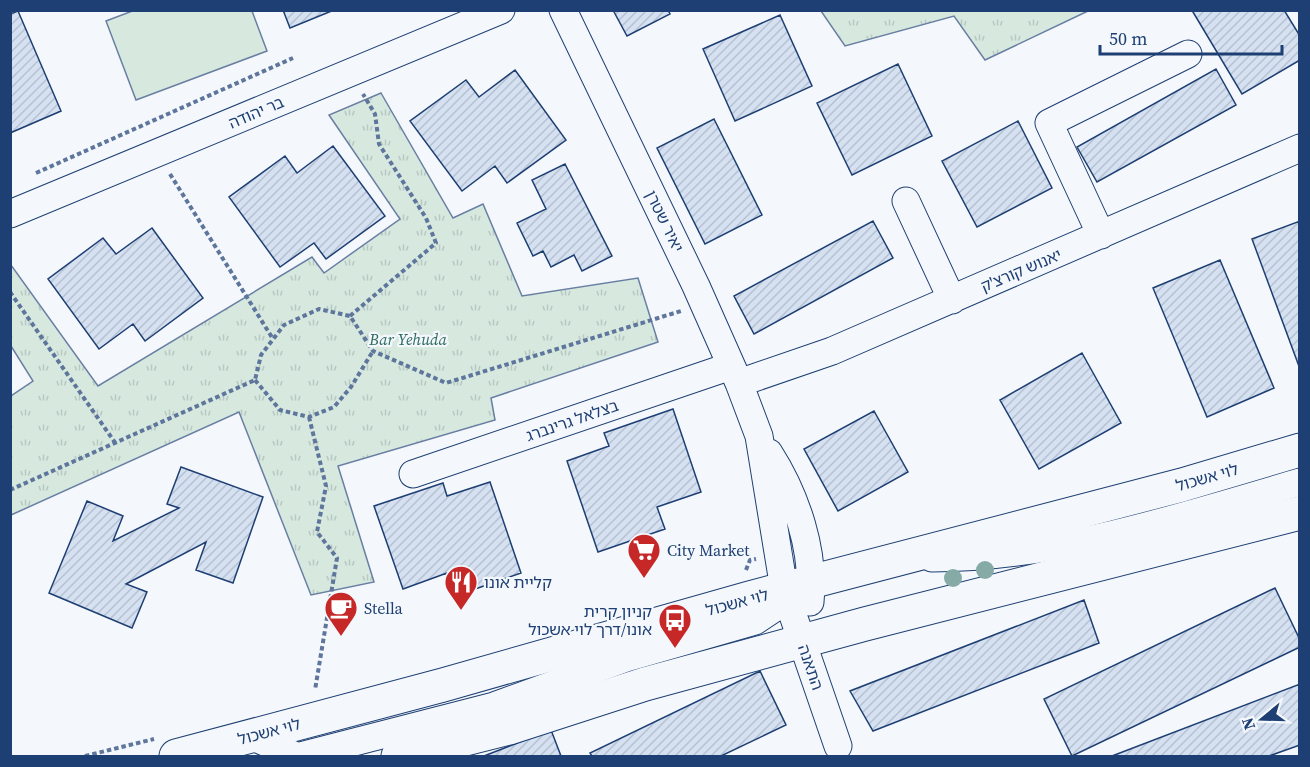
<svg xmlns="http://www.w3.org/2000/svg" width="1310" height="767" font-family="'Source Serif 4','Noto Sans Hebrew',serif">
<defs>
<pattern id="park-tufts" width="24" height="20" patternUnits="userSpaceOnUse" patternTransform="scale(1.5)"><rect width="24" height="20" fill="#d7e8df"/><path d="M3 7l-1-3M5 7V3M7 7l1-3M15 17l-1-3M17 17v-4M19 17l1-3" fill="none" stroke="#b8c8c3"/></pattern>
<pattern id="building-hatch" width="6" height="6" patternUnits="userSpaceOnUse" patternTransform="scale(1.5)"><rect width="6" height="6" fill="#d5e0f0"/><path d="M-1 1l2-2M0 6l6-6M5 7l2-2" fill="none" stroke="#b6c1d1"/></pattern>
</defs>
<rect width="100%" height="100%" fill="#f4f7fb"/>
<!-- park -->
<path fill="url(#park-tufts)" stroke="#687fa3" stroke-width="1.5" d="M821,11h267l-103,49 -31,-44 -109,30z
M381,93l72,125 30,-14 39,92 116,-18 20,64 -167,56 4,22 -157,46 36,116 -63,13 -72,-183 -228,103v-119l22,-15 -22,-35v-81l87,121 214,-129 12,16 76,-54 -71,-104z"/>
<!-- pitch -->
<path fill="#d7e8df" stroke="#687fa3" stroke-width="1.5" d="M135,10l117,1 15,40 -131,49 -30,-79z"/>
<!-- building -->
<path fill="url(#building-hatch)" stroke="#1d3f73" stroke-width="1.5" d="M283,10h51l-44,18z
M613,10h55l2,4 -43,22z
M1195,10h89l16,26v24l-58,34 -49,-82z
M18,11l43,100 -51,22v-119z
M780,15l32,71 -77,35 -32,-72z
M898,64l34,72 -80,39 -35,-72z
M1216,69l20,36 -139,77 -20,-35z
M515,70l51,70 -59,43 -12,-17 -33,25 -52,-70 56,-41 13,17z
M714,119l48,96 -57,29 -48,-96z
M1018,121l34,67 -75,39 -35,-66z
M333,146l52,70 -59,43 -12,-16 -34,24 -51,-70 56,-41 12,17z
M565,164l47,92 -30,15 -8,-16 -23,12 -8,-16 -10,5 -16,-33 29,-14 -14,-29z
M873,221l20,37 -139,76 -20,-38z
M1300,221v148l-48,-130z
M152,228l51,70 -58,43 -12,-17 -34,25 -51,-70 55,-41 13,16z
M1220,260l54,128 -67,29 -54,-129z
M1082,353l39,70 -82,46 -39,-69z
M673,409l28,83 -44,15 8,22 -67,23 -31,-91 42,-15 -5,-13z
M874,411l34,61 -70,39 -34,-62z
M181,467l82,30 -30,86 -37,-13 10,-28 -80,42 21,8 -15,36 -83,-35 38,-92 36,15 -10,25 66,-33 -12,-4z
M490,482l31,91 -66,23 -8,-23 -44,16 -29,-83 69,-23 4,13z
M1275,588l25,52v7l-228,109 -28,-57z
M1084,600l15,43 -226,88 -23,-40z
M760,671l26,54 -65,31h-129l-2,-3z
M1300,684v61l-31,11h-157z
M551,730l10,26h-77z"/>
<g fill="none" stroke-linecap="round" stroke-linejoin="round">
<defs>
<path id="minor" d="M563,10l133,276 43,97 20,53 25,153 54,157
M906,201l46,99
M10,214l491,-204
M1101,235l-52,-112 139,-69
M739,383l93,-32 468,-203
M769,453c27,42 46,98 41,149
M413,474l318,-108
M932,558c125,0 248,-41 368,-76
M251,736l45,20
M300,756l194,-50 132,-48 129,-37 45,-30"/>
<path id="major" d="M176,756l267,-71 306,-87 433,-113 118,-35
M398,756l111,-28 136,-44 220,-60 435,-111"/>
</defs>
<!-- minor casing -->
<use href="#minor" stroke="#1d3f73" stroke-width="29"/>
<!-- major casing -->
<use href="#major" stroke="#1d3f73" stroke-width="35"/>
<!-- path -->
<path stroke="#5e769c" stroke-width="4" stroke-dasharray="4.5 3" stroke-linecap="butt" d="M36,173l257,-115
M170,174l103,165
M10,292l106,152
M350,316l86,-73 -10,-25 -47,-74 -4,-30 -12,-20
M255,380l25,30 29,7 25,-10 17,-20 22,-36
M309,417l17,69 -9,46 20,26 -22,132
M10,490l245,-110 6,-25 23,-30 35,-16 31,7 23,35 73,32 235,-72
M746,570l4,-10 6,-1
M85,756l69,-17"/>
<!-- minor -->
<use href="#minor" stroke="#f4f7fb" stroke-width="27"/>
<!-- major -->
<use href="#major" stroke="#f4f7fb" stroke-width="33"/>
</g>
<!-- trees -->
<g fill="#86aba6">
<circle cx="985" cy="570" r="9"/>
<circle cx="953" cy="578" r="9"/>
</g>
<!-- icons -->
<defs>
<symbol id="supermarket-pin" viewBox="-11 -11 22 30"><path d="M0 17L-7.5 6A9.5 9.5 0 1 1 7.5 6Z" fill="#c62828" stroke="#f4f7fb"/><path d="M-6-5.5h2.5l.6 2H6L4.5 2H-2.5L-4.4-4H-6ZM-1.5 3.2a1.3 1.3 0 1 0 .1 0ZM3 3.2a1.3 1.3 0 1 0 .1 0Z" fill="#fff"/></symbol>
<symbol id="restaurant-pin" viewBox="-11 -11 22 30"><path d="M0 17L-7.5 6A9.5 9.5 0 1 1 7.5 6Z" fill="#c62828" stroke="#f4f7fb"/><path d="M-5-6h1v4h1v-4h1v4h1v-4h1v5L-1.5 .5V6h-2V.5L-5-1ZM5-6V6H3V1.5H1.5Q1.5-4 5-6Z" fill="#fff"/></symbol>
<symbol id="cafe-pin" viewBox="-11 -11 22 30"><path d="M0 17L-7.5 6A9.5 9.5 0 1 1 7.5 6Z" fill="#c62828" stroke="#f4f7fb"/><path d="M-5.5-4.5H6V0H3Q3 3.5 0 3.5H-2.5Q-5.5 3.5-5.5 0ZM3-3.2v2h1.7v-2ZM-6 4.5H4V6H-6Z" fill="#fff"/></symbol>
<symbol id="bus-pin" viewBox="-11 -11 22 30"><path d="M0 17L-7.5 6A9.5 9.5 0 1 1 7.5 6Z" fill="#c62828" stroke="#f4f7fb"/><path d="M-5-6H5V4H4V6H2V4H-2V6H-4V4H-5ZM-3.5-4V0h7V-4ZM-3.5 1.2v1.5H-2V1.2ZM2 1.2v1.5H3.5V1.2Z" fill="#fff"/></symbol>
</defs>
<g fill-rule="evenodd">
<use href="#supermarket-pin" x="625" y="531" width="38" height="52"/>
<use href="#restaurant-pin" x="442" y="563" width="38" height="52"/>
<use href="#cafe-pin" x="322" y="589" width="38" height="52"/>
<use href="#bus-pin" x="656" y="601" width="38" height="52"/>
</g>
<g text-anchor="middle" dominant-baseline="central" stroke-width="4.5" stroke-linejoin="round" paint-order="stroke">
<!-- street labels -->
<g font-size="16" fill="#1d3f73" stroke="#f4f7fb">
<text transform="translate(256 112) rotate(-23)">בר יהודה</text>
<text transform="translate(665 221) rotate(64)">יאיר שטרן</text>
<text transform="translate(1021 270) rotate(-23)">יאנוש קורצ'ק</text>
<text transform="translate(572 420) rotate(-19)">בצלאל גרינברג</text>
<text transform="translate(1207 477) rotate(-16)">לוי אשכול</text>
<text transform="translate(737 602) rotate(-15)">לוי אשכול</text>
<text transform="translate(811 667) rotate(71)">התאנה</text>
<text transform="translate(269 731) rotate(-15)">לוי אשכול</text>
</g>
<!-- park labels -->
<g font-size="16" font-style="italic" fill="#2c6c60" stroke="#f4f7fb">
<text x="408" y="339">Bar Yehuda</text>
</g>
<!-- poi labels -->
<g font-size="16" fill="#1d3f73" stroke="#f4f7fb" text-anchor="start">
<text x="667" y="550">City Market</text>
<text x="484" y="582">קליית אונו</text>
<text x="364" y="608">Stella</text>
<text x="652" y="611" text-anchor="end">קניון קרית<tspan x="652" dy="18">אונו/דרך לוי אשכול</tspan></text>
</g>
</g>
<!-- border -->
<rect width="1310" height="767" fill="none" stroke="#1d3f73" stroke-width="24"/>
<!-- north arrow -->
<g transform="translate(1262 719) rotate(251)" stroke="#f4f7fb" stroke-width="4.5" paint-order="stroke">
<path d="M0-4.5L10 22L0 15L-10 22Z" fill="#1d3f73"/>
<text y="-9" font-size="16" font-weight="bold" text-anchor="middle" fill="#1d3f73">N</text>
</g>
<!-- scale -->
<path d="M1100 45v9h182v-9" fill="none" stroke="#1d3f73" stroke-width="3"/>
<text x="1109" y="45" font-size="18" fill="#1d3f73" stroke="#f4f7fb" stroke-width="4.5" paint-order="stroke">50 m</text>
</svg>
